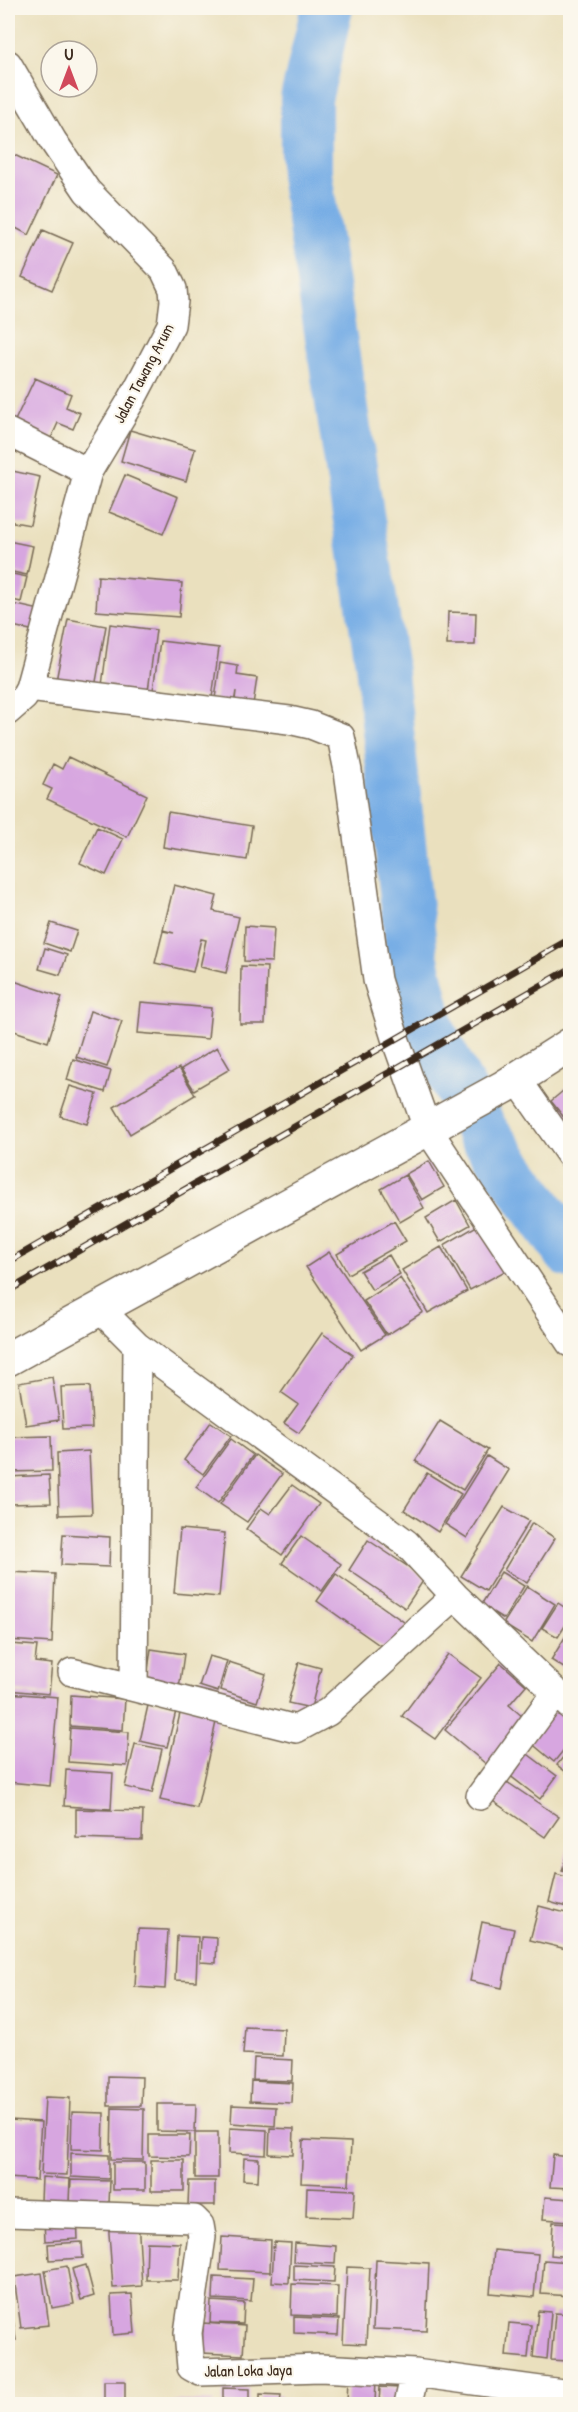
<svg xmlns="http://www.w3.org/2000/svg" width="578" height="2412" font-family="'Patrick Hand',sans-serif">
<rect width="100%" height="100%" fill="#fbf7ec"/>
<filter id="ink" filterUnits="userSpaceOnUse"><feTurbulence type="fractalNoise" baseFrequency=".0167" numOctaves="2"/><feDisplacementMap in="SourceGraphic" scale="12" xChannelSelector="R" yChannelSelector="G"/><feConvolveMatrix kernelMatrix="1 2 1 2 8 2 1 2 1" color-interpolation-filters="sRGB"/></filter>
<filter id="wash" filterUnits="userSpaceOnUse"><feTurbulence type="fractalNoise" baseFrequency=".008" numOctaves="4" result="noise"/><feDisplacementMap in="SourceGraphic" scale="24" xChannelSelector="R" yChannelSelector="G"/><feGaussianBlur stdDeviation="1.35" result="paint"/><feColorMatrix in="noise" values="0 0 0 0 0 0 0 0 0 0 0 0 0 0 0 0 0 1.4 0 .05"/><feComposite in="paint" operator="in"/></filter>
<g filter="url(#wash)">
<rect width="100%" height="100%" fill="#eae0be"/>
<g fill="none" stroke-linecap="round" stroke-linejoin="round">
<!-- river -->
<path stroke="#77ade5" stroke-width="52" d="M327,8l-21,91v75l75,490 31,292 18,76 52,99 88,121"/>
</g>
<g id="blocks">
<!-- building -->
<path fill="#d7a6e0" d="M8,152l49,23 -28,60 -21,-11z
M43,230l30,13 -21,47 -30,-13z
M35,378l36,16 -5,13 14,6 -7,16 -15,-6 -10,22 -37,-16z
M130,430l65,19 -9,32 -65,-20z
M8,470l32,7 -10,48 -22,-4z
M125,475l53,22 -15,37 -54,-22z
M8,541l25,5 -6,29 -19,-4z
M8,573l19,4 -6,25 -13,-3z
M98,576l84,7 -3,34 -83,-6z
M8,603l32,7 -5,21 -27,-6z
M448,612l28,1 -1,32h-28z
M68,619l38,7 -12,67 -39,-7z
M110,624l46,6 -9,69 -46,-6z
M160,641l59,7 -7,50 -59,-8z
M220,663l18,3 -1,9 20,3 -5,33 -18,-2 2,-18 -3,18 -19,-3z
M68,757l79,38 -20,42 -80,-38 5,-10 -9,-4 10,-21 9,5z
M168,812l84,14 -5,34 -84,-13z
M97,827l26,12 -17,36 -26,-12z
M174,885l43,11 -4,15 26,6 -13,56 -26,-6 6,-27 -5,-1 -8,33 -38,-9 8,-32 11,2 -11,-3z
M51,923l26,8 -7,21 -26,-9z
M245,926l29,2 -2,34 -28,-1z
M45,948l22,7 -7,20 -21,-6z
M241,966l26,1 -2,57h-25z
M8,979l54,18 -14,45 -40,-13z
M141,1002l70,6 -3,31 -70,-6z
M90,1011l32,10 -15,46 -31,-10z
M217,1047l13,22 -36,21 -13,-21z
M73,1059l38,12 -6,21 -38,-12z
M179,1068l16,27 -65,39 -16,-27z
M570,1085v40l-19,-24z
M70,1086l27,8 -10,30 -27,-8z
M429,1161l15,26 -22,13 -16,-26z
M405,1175l19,33 -24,14 -19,-33z
M456,1200l14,25 -30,17 -14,-24z
M394,1221l12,20 -58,33 -11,-20z
M480,1224l27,46 -37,20 -26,-45z
M441,1247l26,44 -39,22 -26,-43z
M329,1252l56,83 -24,15 -55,-83z
M389,1255l11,19 -28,16 -12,-19z
M400,1278l23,34 -36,23 -23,-34z
M322,1333l31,22 -54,78 -15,-10 14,-19 -17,-12z
M52,1377l7,43 -33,5 -7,-42z
M90,1386l2,42 -29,1 -2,-42z
M440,1421l48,29 -25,40 -48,-29z
M211,1422l20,14 -28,38 -19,-14z
M51,1436l1,35 -44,1v-35z
M231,1439l22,16 -35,48 -22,-16z
M89,1451l3,63 -33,1 -2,-62z
M255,1455l27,19 -35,48 -27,-18z
M487,1456l22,14 -42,68 -22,-14z
M427,1473l34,21 -23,38 -34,-22z
M49,1475l2,28 -43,1v-27z
M292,1485l27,19 -37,51 -36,-26 15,-21 9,6z
M504,1507l25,14 -43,70 -25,-15z
M532,1523l23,15 -28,45 -23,-13z
M180,1529l45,4 -6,64 -45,-4z
M63,1534l47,3 -1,30 -48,-2z
M301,1536l40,28 -19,27 -40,-28z
M368,1540l57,38 -20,30 -56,-38z
M8,1572l47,2 -3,69 -44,-3z
M501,1572l23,14 -20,33 -23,-14z
M336,1574l72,51 -20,26 -71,-50z
M527,1586l28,18 -23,38 -29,-18z
M558,1603l12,8v7l-12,19 -16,-9z
M570,1629v43l-19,-12z
M10,1644l27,2 -2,16 17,2 -3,30 -41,-4z
M151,1649l33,5 -5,35 -33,-5z
M448,1654l33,24 -46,61 -33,-23z
M209,1656l18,5 -9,31 -19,-6z
M229,1662l37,12 -9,28 -36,-12z
M299,1662l22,6 -10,40 -23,-5z
M501,1663l25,22 -17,20 21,18 -38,46 -47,-39z
M8,1693l50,4 -8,89 -42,-4z
M71,1695l54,4 -2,31 -53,-4z
M149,1701l28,6 -10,40 -27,-6z
M182,1705l36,8 -21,95 -37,-8z
M557,1709l13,11v22l-16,20 -24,-20z
M70,1728l59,4 -2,34 -59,-4z
M135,1744l27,5 -10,44 -27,-6z
M570,1748v27l-13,-10z
M521,1749l36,27 -17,23 -36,-28z
M66,1770l47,3 -2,36 -47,-3z
M504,1780l55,37 -14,20 -55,-38z
M76,1809l67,2 -1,29 -66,-2z
M570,1842v32l-8,-3z
M556,1874l14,4v30l-21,-6z
M539,1906l31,8v36l-40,-10z
M482,1922l32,7 -12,59 -32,-7z
M138,1929l30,1 -3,59 -30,-2z
M177,1936l21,1 -2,44 -21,-1z
M201,1937l16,1 -1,25 -16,-1z
M245,2027l39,2 -1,27 -40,-2z
M254,2058l39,2 -1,21 -39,-1z
M108,2076l34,1 -1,29h-33z
M251,2081l42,2 -1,20 -42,-2z
M45,2097l25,1 -3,77 -26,-1z
M157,2104h39l-1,28h23v46h-23v-46l-38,-1z
M232,2105l44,2 -1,19 -44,-3z
M112,2108l32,1 -1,51 -32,-1z
M72,2112l32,1 -1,37 -32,-1z
M10,2120l31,2 -4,58 -29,-2z
M230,2128l37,2 -1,25 -37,-2z
M270,2128l24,1 -1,26 -24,-1z
M149,2135h41l-1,22 -40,-1z
M303,2140l48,2 -2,43 -48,-2z
M71,2153l38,2v24l-38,-2z
M553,2155l17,2v31l-20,-1z
M244,2158l15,1 -1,22 -15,-1z
M151,2160h33v31h-33z
M113,2162h32v28h-32z
M42,2177l28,2 -1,23 -28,-1z
M71,2180l39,1 -1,23 -39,-2z
M189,2181h26v24h-27z
M307,2188l48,2 -2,28 -47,-2z
M545,2197l25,2v22l-27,-2z
M77,2217l1,22 -33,2 -1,-22z
M138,2218l4,68 -29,2 -5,-68z
M553,2222l17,1v34l-19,-2z
M222,2237l49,3 -1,32 -50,-2z
M82,2242l1,16 -34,2 -1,-16z
M147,2242l33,1 -2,37h-32z
M274,2242l17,1 -2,40 -17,-1z
M295,2243l41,3 -1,18 -41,-2z
M494,2250l44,4 -4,43 -44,-4z
M376,2260l53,3 -3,68 -53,-2z
M544,2260l26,2v34l-29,-2z
M86,2265l8,31 -13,4 -9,-31z
M294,2265l41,2 -1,15 -40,-2z
M67,2266l7,38 -22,4 -7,-38z
M347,2267l23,1 -4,76 -23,-1z
M42,2273l7,52 -28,3 -7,-51z
M214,2277l39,2 -2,22 -38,-2z
M292,2284l46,2 -1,31 -46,-2z
M8,2286l8,54 -8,1z
M132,2294l3,39 -22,2 -2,-40z
M211,2301l33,2 -1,21 -33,-1z
M538,2311l13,1 -4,47 -14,-2z
M555,2313l15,1 -2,47 -17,-1z
M294,2317l45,2 -1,16 -44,-2z
M203,2323l42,3 -2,29 -41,-2z
M509,2323l22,2 -3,33 -22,-2z
M348,2377l28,1 -1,26h-28z
M104,2381h21v23h-21z
M380,2387l20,1 -1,16h-20z
M223,2388l26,1v15h-26z
M260,2394l21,1 -1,9h-20z
M174,2401l40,1v2h-40z"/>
</g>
</g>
<g filter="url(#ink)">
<use href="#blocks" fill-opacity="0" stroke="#786a56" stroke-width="1.5"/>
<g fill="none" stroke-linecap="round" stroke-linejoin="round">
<defs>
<path id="street" d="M8,64l45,77 34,50 77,79 9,19 1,12 -3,24 -39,74 -44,73 -59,216
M8,432l80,40
M8,711l16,-14 5,-9 260,32 22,5 30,12 7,34 29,209 19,61 31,87 143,215
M517,1079l53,76
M99,1308l38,38 269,197 49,53 115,110
M72,1672l224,57 32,-17 127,-116
M134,1687l3,-341
M480,1796l76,-104
M8,2213l186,6 6,6 2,12 -14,96 3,34 9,5 120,-4 95,5 155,21
M408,2404l7,-31"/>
<path id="secondary" d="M8,1359l496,-272 66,-42"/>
</defs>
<!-- street casing -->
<use href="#street" stroke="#786a56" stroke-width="30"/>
<!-- secondary casing -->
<use href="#secondary" stroke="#786a56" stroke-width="36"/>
<!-- street -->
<use href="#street" stroke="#fff" stroke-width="27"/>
<!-- secondary -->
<use href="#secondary" stroke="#fff" stroke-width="33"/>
<defs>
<path id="rail" d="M8,1262l562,-323
M8,1291l562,-322"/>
</defs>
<!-- rail casing -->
<use href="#rail" stroke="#3b2a1e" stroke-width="7"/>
<!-- rail -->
<use href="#rail" stroke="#fbf7ec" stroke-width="4.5" stroke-dasharray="14" stroke-linecap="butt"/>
</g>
</g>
<g text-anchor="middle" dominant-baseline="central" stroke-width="4.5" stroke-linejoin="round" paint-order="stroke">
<!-- street labels -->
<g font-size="16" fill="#3b2a1e" stroke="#fbf7ec">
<text transform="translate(143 373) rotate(-62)">Jalan Tawang Arum</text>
<text transform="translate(248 2370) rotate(-1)">Jalan Loka Jaya</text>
</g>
</g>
<!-- margin -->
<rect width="578" height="2412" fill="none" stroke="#fbf7ec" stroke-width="30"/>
<!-- north arrow -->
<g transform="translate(69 69)"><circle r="28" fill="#fbf7ec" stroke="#aea59a" stroke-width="1.5"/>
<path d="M0-4.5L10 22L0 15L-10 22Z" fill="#d1495b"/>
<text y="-9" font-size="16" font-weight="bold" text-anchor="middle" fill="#3b2a1e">U</text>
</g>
</svg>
